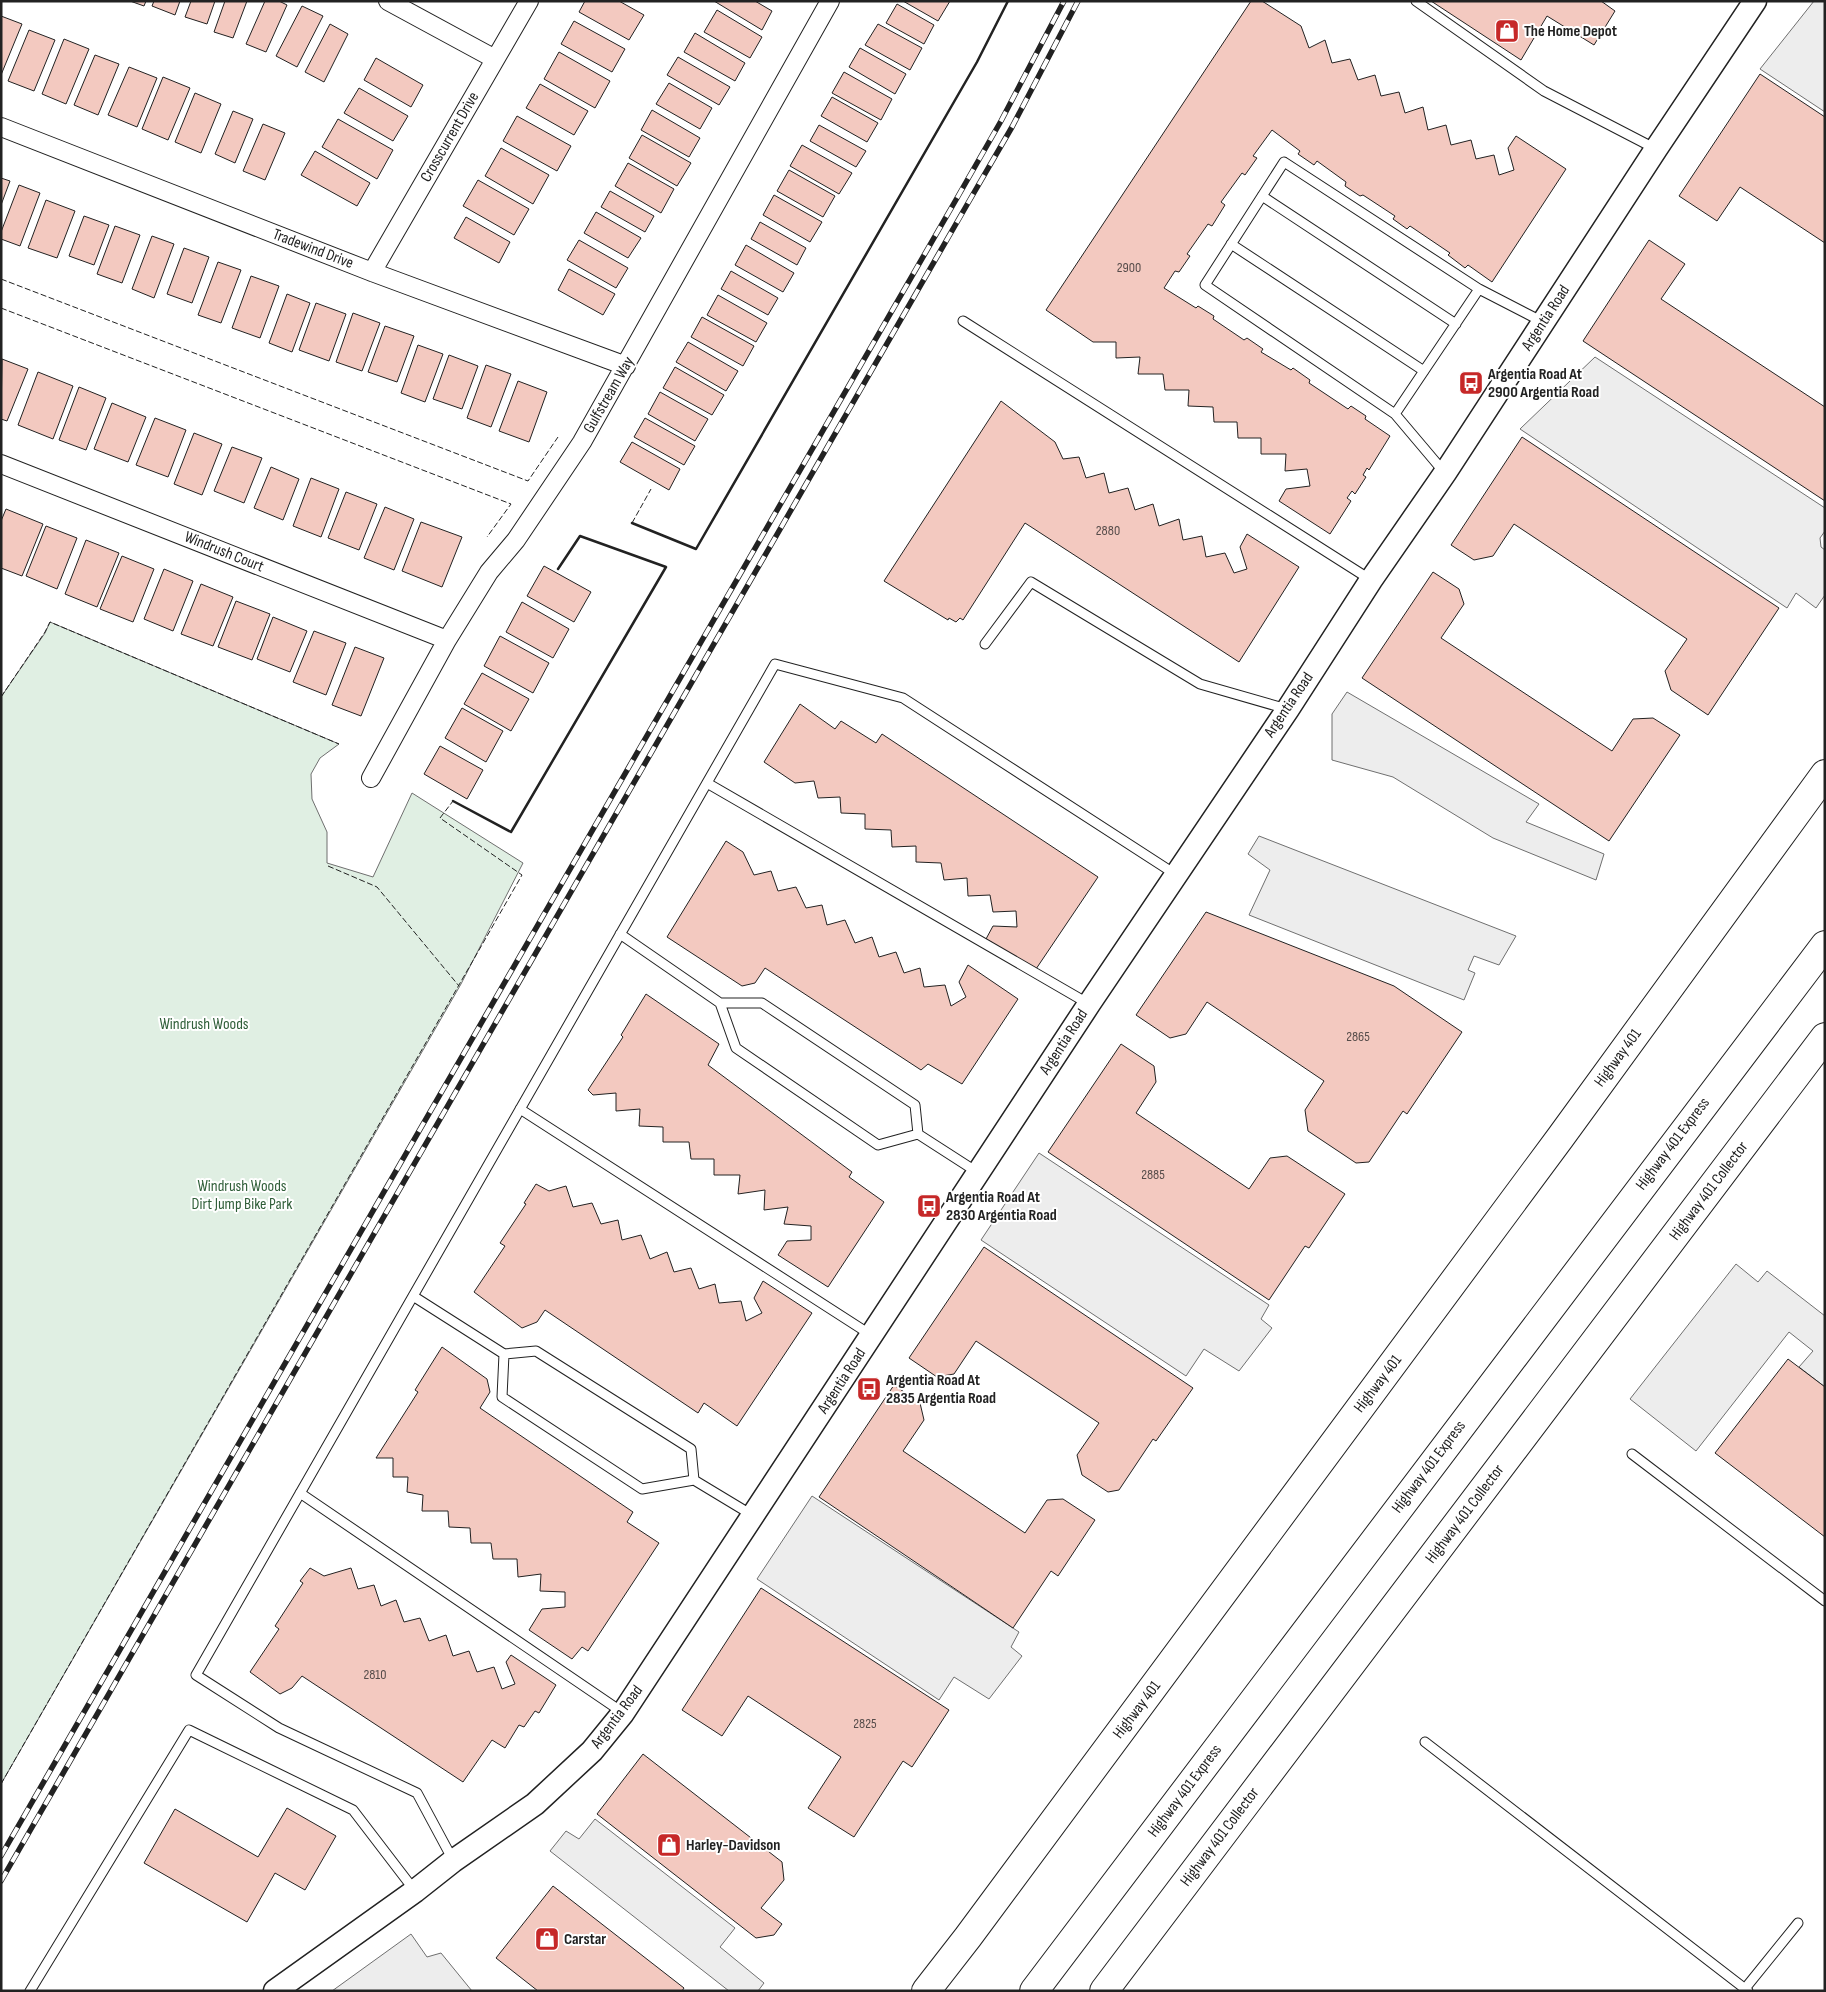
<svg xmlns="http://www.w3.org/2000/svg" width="1826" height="1992" font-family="'Sofia Sans Condensed',sans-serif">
<rect width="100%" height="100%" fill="#fff"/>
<!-- green -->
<path fill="#e0efe3" stroke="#6f6f6f" d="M50,622l289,122 -19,14 -9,16 1,25 15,33v31l46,14 39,-84 111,70 -62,121 -460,800v-1087l44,-64z"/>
<!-- parking -->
<path fill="#ededed" stroke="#6f6f6f" d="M1814,1h11v111l-65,-43z
M1595,357l230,151v23l-5,7 1,9 4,3v45l-9,13 -20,-15 -9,15 -267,-179z
M1347,692l192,112 -13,18 78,32 -8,26 -103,-42 -100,-61 -61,-17v-46z
M1259,836l257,100 -17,29 -25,-9 -6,14 7,3 -11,27 -215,-85 21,-45 -22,-16z
M1039,1153l230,152 -8,14 11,9 -33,43 -35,-22 -18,27 -205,-136z
M1736,1264l22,18 9,-11 58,45v71l-26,-20 14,-16 -24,-19 -93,119 -66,-52z
M812,1496l207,136 -8,15 11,9 -33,43 -35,-22 -15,23 -182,-121z
M595,1819l140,109 -15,19 44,36 -6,8h-29l-179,-140 16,-20 13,8z
M411,1934l16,23 14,-4 31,38h-140z"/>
<!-- building -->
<path fill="#f3c9c0" stroke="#222" d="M130,1h16l-2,5z
M154,1h26l-5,14 -23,-9z
M191,1h24l-8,23 -22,-7z
M225,1h22l-14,37 -19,-6z
M265,1h14l8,4 -21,47 -20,-8z
M585,1h34l25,14 -15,25 -50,-28z
M714,1h41l17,10 -10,19z
M903,1h47l-12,20z
M1251,1h11l39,25 8,22 16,-8 7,23 18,-4 8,21 17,-5 6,21 18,-4 6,21 18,-6 5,23 18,-5 5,20 20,-5 5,19 18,-4 5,20 15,-5 -6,-22 8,-12 50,33 -74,113 -24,-17 -3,3 -17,-13 2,-2 -40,-27 -3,3 -14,-10 2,-3 -32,-21 -3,1 -15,-10 1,-4 -29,-21 -3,4 -16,-11 2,-3 -28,-21 -19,26 4,2 -12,17 -3,-2 -21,29 4,3 -13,21 -4,-2 -21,30 3,2 -11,16 -4,-1 -11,17 32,20 2,-2 16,10 -1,3 31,21 3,-2 16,11 -2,3 30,18 2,-2 17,12 -1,3 39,26 3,-3 15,10 -1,3 25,17 -21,34 -2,-2 -4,7 3,2 -11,17 -3,-3 -5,7 4,3 -21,33 -51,-33 7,-12 24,-3 -3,-17 -22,2 1,-17h-25v-16h-23l-1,-16h-23l-1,-15 -25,-1 1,-16h-24l-2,-16h-25l2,-17 -24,1v-16h-23l-47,-32z
M1431,1h170l14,10 -21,34 -47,-29 -26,44z
M897,4l37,21 -10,19 -38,-21z
M302,6l21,10 -26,51 -21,-11z
M717,10l45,27 -12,21 -46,-26z
M1,16l21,8 -21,51z
M574,21l51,28 -13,23 -51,-28z
M330,24l18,10 -24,48 -19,-10z
M878,24l44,24 -12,22 -45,-25z
M29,30l26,10 -21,51 -26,-10z
M695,33l50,30 -10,18 -51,-29z
M64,39l25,10 -23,55 -24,-10z
M860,48l46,26 -11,20 -46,-27z
M559,52l51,29 -15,27 -51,-29z
M95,55l24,9 -21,51 -24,-10z
M678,57l52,30 -11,18 -52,-30z
M376,58l47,27 -12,22 -47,-27z
M129,67l28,11 -20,49 -29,-12z
M844,72l48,27 -11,21 -49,-27z
M1760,74l65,43v126l-85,-56 -23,34 -38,-25z
M163,77l27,11 -22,52 -26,-11z
M669,83l43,25 -12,21 -44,-25z
M540,84l48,27 -14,24 -48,-27z
M359,88l49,28 -15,25 -49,-28z
M195,93l26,11 -20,49 -26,-11z
M832,97l46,26 -11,19 -46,-26z
M652,110l48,28 -11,19 -48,-27z
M233,111l20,8 -18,44 -20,-9z
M517,116l54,30 -14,25 -54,-30z
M338,119l55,31 -16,29 -55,-32z
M263,124l22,9 -20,47 -22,-9z
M819,125l47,26 -10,16 -46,-26z
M642,135l49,28 -14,23 -48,-28z
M802,145l50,28 -13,21 -49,-28z
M501,148l48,27 -16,29 -48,-28z
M315,151l55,32 -13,23 -56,-31z
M628,163l46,26 -13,24 -46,-27z
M789,170l46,26 -12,21 -46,-26z
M1,178l9,3 -9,24z
M478,180l51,29 -15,26 -51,-29z
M19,185l21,8 -20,53 -19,-7v-7z
M610,191l44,25 -9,16 -44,-25z
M774,195l48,27 -12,20 -47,-27z
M46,200l29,11 -18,47 -29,-10z
M596,212l45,26 -13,20 -44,-25z
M84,216l25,9 -15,40 -25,-9z
M466,217l44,25 -11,21 -45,-25z
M760,222l46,26 -9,17 -46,-26z
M115,226l25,9 -18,48 -25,-9z
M152,236l22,8 -20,54 -22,-9z
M579,240l49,28 -12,20 -49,-28z
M1649,240l36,24 -24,35 164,108v94l-242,-160z
M746,245l48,28 -11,19 -48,-27z
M184,248l25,9 -17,46 -25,-9z
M218,262l23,8 -20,53 -23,-8z
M569,269l46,25 -12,21 -45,-25z
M731,271l47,27 -10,17 -47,-26z
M251,276l28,10 -19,52 -28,-10z
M287,294l23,9 -18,49 -23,-9z
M718,295l49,28 -11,19 -49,-27z
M316,303l30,11 -17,47 -30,-11z
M353,313l27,10 -18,48 -26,-9z
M702,317l52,29 -11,20 -52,-29z
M385,326l29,10 -17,46 -29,-10z
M688,342l50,29 -12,20 -50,-29z
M418,345l25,9 -18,48 -24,-9z
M449,355l29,11 -16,43 -29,-10z
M2,359l26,10 -21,52 -6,-2z
M486,365l25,9 -20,53 -24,-9z
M675,367l49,28 -12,20 -49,-27z
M38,372l35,14 -20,53 -35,-14z
M518,381l29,11 -18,50 -30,-11z
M79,387l27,11 -20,52 -27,-10z
M660,392l48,27 -13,22 -47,-27z
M1001,401l54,41 8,17 16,-2 7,21 18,-5 5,20 19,-5 7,22 18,-6 6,22 20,-7 4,21 19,-4 4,21 19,-4 9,20 13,-4 -7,-22 7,-13 52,33 -60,95 -214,-139 -62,97 -3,-2 -4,4 -7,-4 -1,2 -64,-39z
M112,403l34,14 -18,45 -34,-13z
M155,418l31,12 -18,47 -32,-12z
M645,418l50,28 -11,19 -50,-28z
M194,433l28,11 -20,51 -28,-11z
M1522,437l257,171 -71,107 -37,-25 -6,-19 22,-32 -173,-115 -21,32 -19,4 -23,-15z
M632,442l48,27 -11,21 -49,-28z
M232,447l30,11 -18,45 -30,-12z
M271,467l28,12 -16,41 -29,-12z
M311,478l28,11 -18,48 -28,-11z
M346,492l31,12 -18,46 -31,-12z
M385,507l29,12 -20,51 -30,-12z
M6,509l37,15 -21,52 -21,-8v-47z
M421,522l41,15 -20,50 -40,-16z
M46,526l31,12 -20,51 -31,-13z
M86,540l33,13 -22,54 -32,-13z
M122,556l32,13 -21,53 -33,-13z
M544,566l47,26 -17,30 -47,-26z
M164,569l29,12 -20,50 -29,-12z
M1433,572l26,17 5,15 -23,34 171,113 21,-32 20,-1 27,17 -71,106 -247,-163z
M201,584l32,13 -20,49 -32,-12z
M236,601l34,13 -18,46 -34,-13z
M522,602l47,27 -16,29 -47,-26z
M273,617l34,14 -17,41 -33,-13z
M314,631l32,12 -20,52 -33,-13z
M500,636l49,27 -16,30 -49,-27z
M355,647l29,11 -23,58 -29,-11z
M482,673l47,26 -18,32 -47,-27z
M800,704l35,25 6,-8 35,22 6,-9 216,143 -62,92 -50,-30 7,-13 24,1 -1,-16 -23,1 -3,-17 -22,1 -1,-18 -23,2 -3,-17 -25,-1v-16l-24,1 -1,-17 -26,-1v-15l-24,-1 -1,-16 -22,1 -4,-17 -19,2 -31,-21z
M462,708l41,23 -17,31 -41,-24z
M440,746l43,24 -16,29 -43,-25z
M726,841l17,11 11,23 17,-4 7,20 18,-4 10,21 16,-3 5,20 18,-5 10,23 17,-6 7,20 17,-5 8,21 16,-5 4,19 21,-2 6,21 15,-9 -7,-15 9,-17 50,34 -56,85 -34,-20 -7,6 -156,-102 -10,15 -13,3 -75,-49z
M1206,912l188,74 68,46 -55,82 -4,-3 -34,51 -13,1 -48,-32 -3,-21 19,-29 -117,-79 -21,32 -16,4 -34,-23z
M646,994l73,50 -11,21 144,107 -3,5 35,25 -56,85 -50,-32 9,-14 24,-1v-14l-27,-2 4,-17 -24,3 1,-20 -27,4 2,-19h-26v-16h-23l-2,-17h-26v-15l-24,-1 1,-17 -24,2v-18l-23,2 -5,-5 35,-53 -2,-2z
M1121,1044l33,22 2,16 -20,31 113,76 21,-31 17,-2 58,38 -36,54 -4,-2 -36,54 -221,-148z
M536,1184l13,7 17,-5 7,21 19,-4 9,21 17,-4 4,20 19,-5 9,24 17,-7 7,20 17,-4 8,21 16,-5 4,19 22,-2 5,20 16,-8 -8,-15 9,-17 49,32 -75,113 -33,-23 -6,10 -153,-103 -8,12 -15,6 -48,-36 31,-46 -5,-3 26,-39 -2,-1z
M984,1247l209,141 -37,53 -3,-2 -34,51 -11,2 -26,-17 -5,-20 22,-32 -123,-82 -22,33 -17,3 -28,-19z
M442,1347l45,32 3,13 -10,16 153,104 -6,10 32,21 -71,108 -6,-4 -10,12 -43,-29 13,-21 23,-2v-15l-25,-1 1,-17 -23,3 -1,-18h-24l-2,-16h-20l-1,-15 -21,-1 -1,-16h-26l1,-16 -16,-3 1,-15h-15v-19h-17l42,-66 -3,-2z
M1788,1359l37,28v150l-110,-84z
M894,1385l26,18 4,17 -21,31 122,82 22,-33 16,-1 32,21 -37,56 -7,-5 -38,57 -194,-131z
M310,1568l14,8 27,-8 7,21 16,-4 7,21 15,-6 8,22 16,-4 9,23 17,-6 7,21 16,-5 8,21 17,-5 8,22 13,-5 -9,-22 5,-7 45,30 -17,28 -4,-2 -11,16 -5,-2 -14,23 -13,-8 -29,42 -161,-106 -10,12 -12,6 -30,-22 29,-43 -4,-3 28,-43 -3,-2z
M761,1588l188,122 -37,57 -9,-6 -49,76 -46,-29 33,-51 -93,-61 -26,40 -40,-26z
M643,1754l139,108 2,18 -23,28 21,16 -8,11 -18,3 -159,-124z
M287,1808l49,28 -31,54 -30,-17 -28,49 -103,-59 31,-54 83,48z
M553,1886l131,102 -2,3h-144l-42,-33z"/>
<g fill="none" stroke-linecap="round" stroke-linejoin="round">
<defs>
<path id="service" d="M1416,1l128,90 112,58
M1262,196l194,128
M1231,244l193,127
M963,321l408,259
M1395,414l84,-125 64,33
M1444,472l-49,-58 -190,-129 79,-123 195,127
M985,644l46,-62 169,102 87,25
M707,783l382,221
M620,934l100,69h42l153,102 3,29 59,38
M720,1003l16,45 142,97 40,-11
M520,1109l351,226
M413,1296l91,58 32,-3 155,98 3,31 58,35
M504,1354l-2,43 140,92 52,-9
M1632,1454l193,147
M300,1493l322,219
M1425,1742l323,249
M453,1860l-36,-67 -138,-65 -83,-53 579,-1011 128,34 272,176
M30,1991l159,-261 164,80 62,81
M1743,1991l55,-68"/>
<path id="minor" d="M388,1l107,58
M1,127l371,145 254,94
M372,272l157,-271
M1,464l446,176
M371,778l76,-138 42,-68 27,-32 66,-98 248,-441"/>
<path id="tertiary" d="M275,1991l140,-100 38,-30 82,-57 57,-53 31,-38 466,-709 199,-295 83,-129 74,-107 211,-324 99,-148"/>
<path id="motorway" d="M926,1991l42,-54 592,-799 265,-364
M1034,1991l791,-1046
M1104,1991l721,-954"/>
</defs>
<!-- service casing -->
<use href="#service" stroke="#222" stroke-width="11"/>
<!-- minor casing -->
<use href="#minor" stroke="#222" stroke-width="20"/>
<!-- tertiary casing -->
<use href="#tertiary" stroke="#222" stroke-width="25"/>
<!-- motorway casing -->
<use href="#motorway" stroke="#222" stroke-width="30"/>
<!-- service -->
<use href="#service" stroke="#fff" stroke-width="9"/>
<!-- minor -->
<use href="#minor" stroke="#fff" stroke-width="18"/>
<!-- tertiary -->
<use href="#tertiary" stroke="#fff" stroke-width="22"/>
<!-- motorway -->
<use href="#motorway" stroke="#fff" stroke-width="28"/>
<defs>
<path id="rail" d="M1,1856l956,-1658 44,-77 63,-120
M1,1881l967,-1678 44,-76 66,-126"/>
</defs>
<!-- rail casing -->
<use href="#rail" stroke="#222" stroke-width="5.5"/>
<!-- rail -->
<use href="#rail" stroke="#fff" stroke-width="4" stroke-dasharray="11" stroke-linecap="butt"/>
<!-- fence -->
<path stroke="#222" stroke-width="1" stroke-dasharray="6 2.5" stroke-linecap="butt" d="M1,279l527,202 30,-44
M1,308l510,196 -24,33
M632,523l19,-34
M1,697l44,-65 5,-10 289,122
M328,866l49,21 82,99
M1,1784l521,-909 -82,-57 13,-17"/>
<!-- wall -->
<path stroke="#222" stroke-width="2.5" d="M632,523l64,26 281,-487 31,-61
M453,801l58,31 155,-265 -86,-31 -22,33"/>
</g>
<!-- icons -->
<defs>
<symbol id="shop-square" viewBox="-11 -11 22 22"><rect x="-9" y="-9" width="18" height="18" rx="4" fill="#c62828" stroke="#fff"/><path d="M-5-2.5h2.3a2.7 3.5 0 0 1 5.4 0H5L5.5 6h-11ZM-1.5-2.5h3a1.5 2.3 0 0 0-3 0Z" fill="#fff"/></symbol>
<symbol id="bus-square" viewBox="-11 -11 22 22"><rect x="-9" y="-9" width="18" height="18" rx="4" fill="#c62828" stroke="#fff"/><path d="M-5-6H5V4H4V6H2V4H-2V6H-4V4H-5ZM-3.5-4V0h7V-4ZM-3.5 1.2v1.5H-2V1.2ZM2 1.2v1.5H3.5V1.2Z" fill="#fff"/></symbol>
</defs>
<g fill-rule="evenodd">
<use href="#shop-square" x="1493" y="17" width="28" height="28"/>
<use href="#bus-square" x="1457" y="369" width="28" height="28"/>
<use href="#bus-square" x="915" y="1192" width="28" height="28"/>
<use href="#bus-square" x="855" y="1375" width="28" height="28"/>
<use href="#shop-square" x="655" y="1831" width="28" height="28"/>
<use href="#shop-square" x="533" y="1925" width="28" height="28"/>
</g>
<g text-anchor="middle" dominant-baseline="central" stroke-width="4" stroke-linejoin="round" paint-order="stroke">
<!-- number labels -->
<g font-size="14" fill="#564c4a">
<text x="1129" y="267">2900</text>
<text x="1108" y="530">2880</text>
<text x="1358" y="1036">2865</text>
<text x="1153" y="1174">2885</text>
<text x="375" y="1674">2810</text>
<text x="865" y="1723">2825</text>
</g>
<!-- poi labels -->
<g font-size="16" font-weight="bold" fill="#222" stroke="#fff" text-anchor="start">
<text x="1524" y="31">The Home Depot</text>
<text x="1488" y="374">Argentia Road At<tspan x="1488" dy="18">2900 Argentia Road</tspan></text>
<text x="946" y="1197">Argentia Road At<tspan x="946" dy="18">2830 Argentia Road</tspan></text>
<text x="886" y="1380">Argentia Road At<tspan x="886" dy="18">2835 Argentia Road</tspan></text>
<text x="686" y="1845">Harley-Davidson</text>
<text x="564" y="1939">Carstar</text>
</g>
<!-- street labels -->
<g font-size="16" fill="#222" stroke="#fff">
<text transform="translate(450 137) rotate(-60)">Crosscurrent Drive</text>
<text transform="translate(313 249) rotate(21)">Tradewind Drive</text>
<text transform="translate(1546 318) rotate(-57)">Argentia Road</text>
<text transform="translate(609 395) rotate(-60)">Gulfstream Way</text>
<text transform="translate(224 552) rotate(22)">Windrush Court</text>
<text transform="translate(1289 705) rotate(-56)">Argentia Road</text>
<text transform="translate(1064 1042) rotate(-57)">Argentia Road</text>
<text transform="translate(1618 1058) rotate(-54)">Highway 401</text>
<text transform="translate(1673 1144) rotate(-53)">Highway 401 Express</text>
<text transform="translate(1709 1191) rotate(-53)">Highway 401 Collector</text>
<text transform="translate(842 1381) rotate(-57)">Argentia Road</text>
<text transform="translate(1378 1384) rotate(-53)">Highway 401</text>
<text transform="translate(1429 1467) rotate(-53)">Highway 401 Express</text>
<text transform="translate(1465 1514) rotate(-53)">Highway 401 Collector</text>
<text transform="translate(1137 1710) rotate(-53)">Highway 401</text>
<text transform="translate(617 1717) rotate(-53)">Argentia Road</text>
<text transform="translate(1185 1791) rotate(-53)">Highway 401 Express</text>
<text transform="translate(1220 1837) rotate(-53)">Highway 401 Collector</text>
</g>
<!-- park labels -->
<g font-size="16" fill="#2f5e38" stroke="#fff">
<text x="204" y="1024">Windrush Woods</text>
<text x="242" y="1186">Windrush Woods<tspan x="242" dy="18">Dirt Jump Bike Park</tspan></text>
</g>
</g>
<!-- border -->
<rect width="1826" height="1992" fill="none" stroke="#222222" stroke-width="5"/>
</svg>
